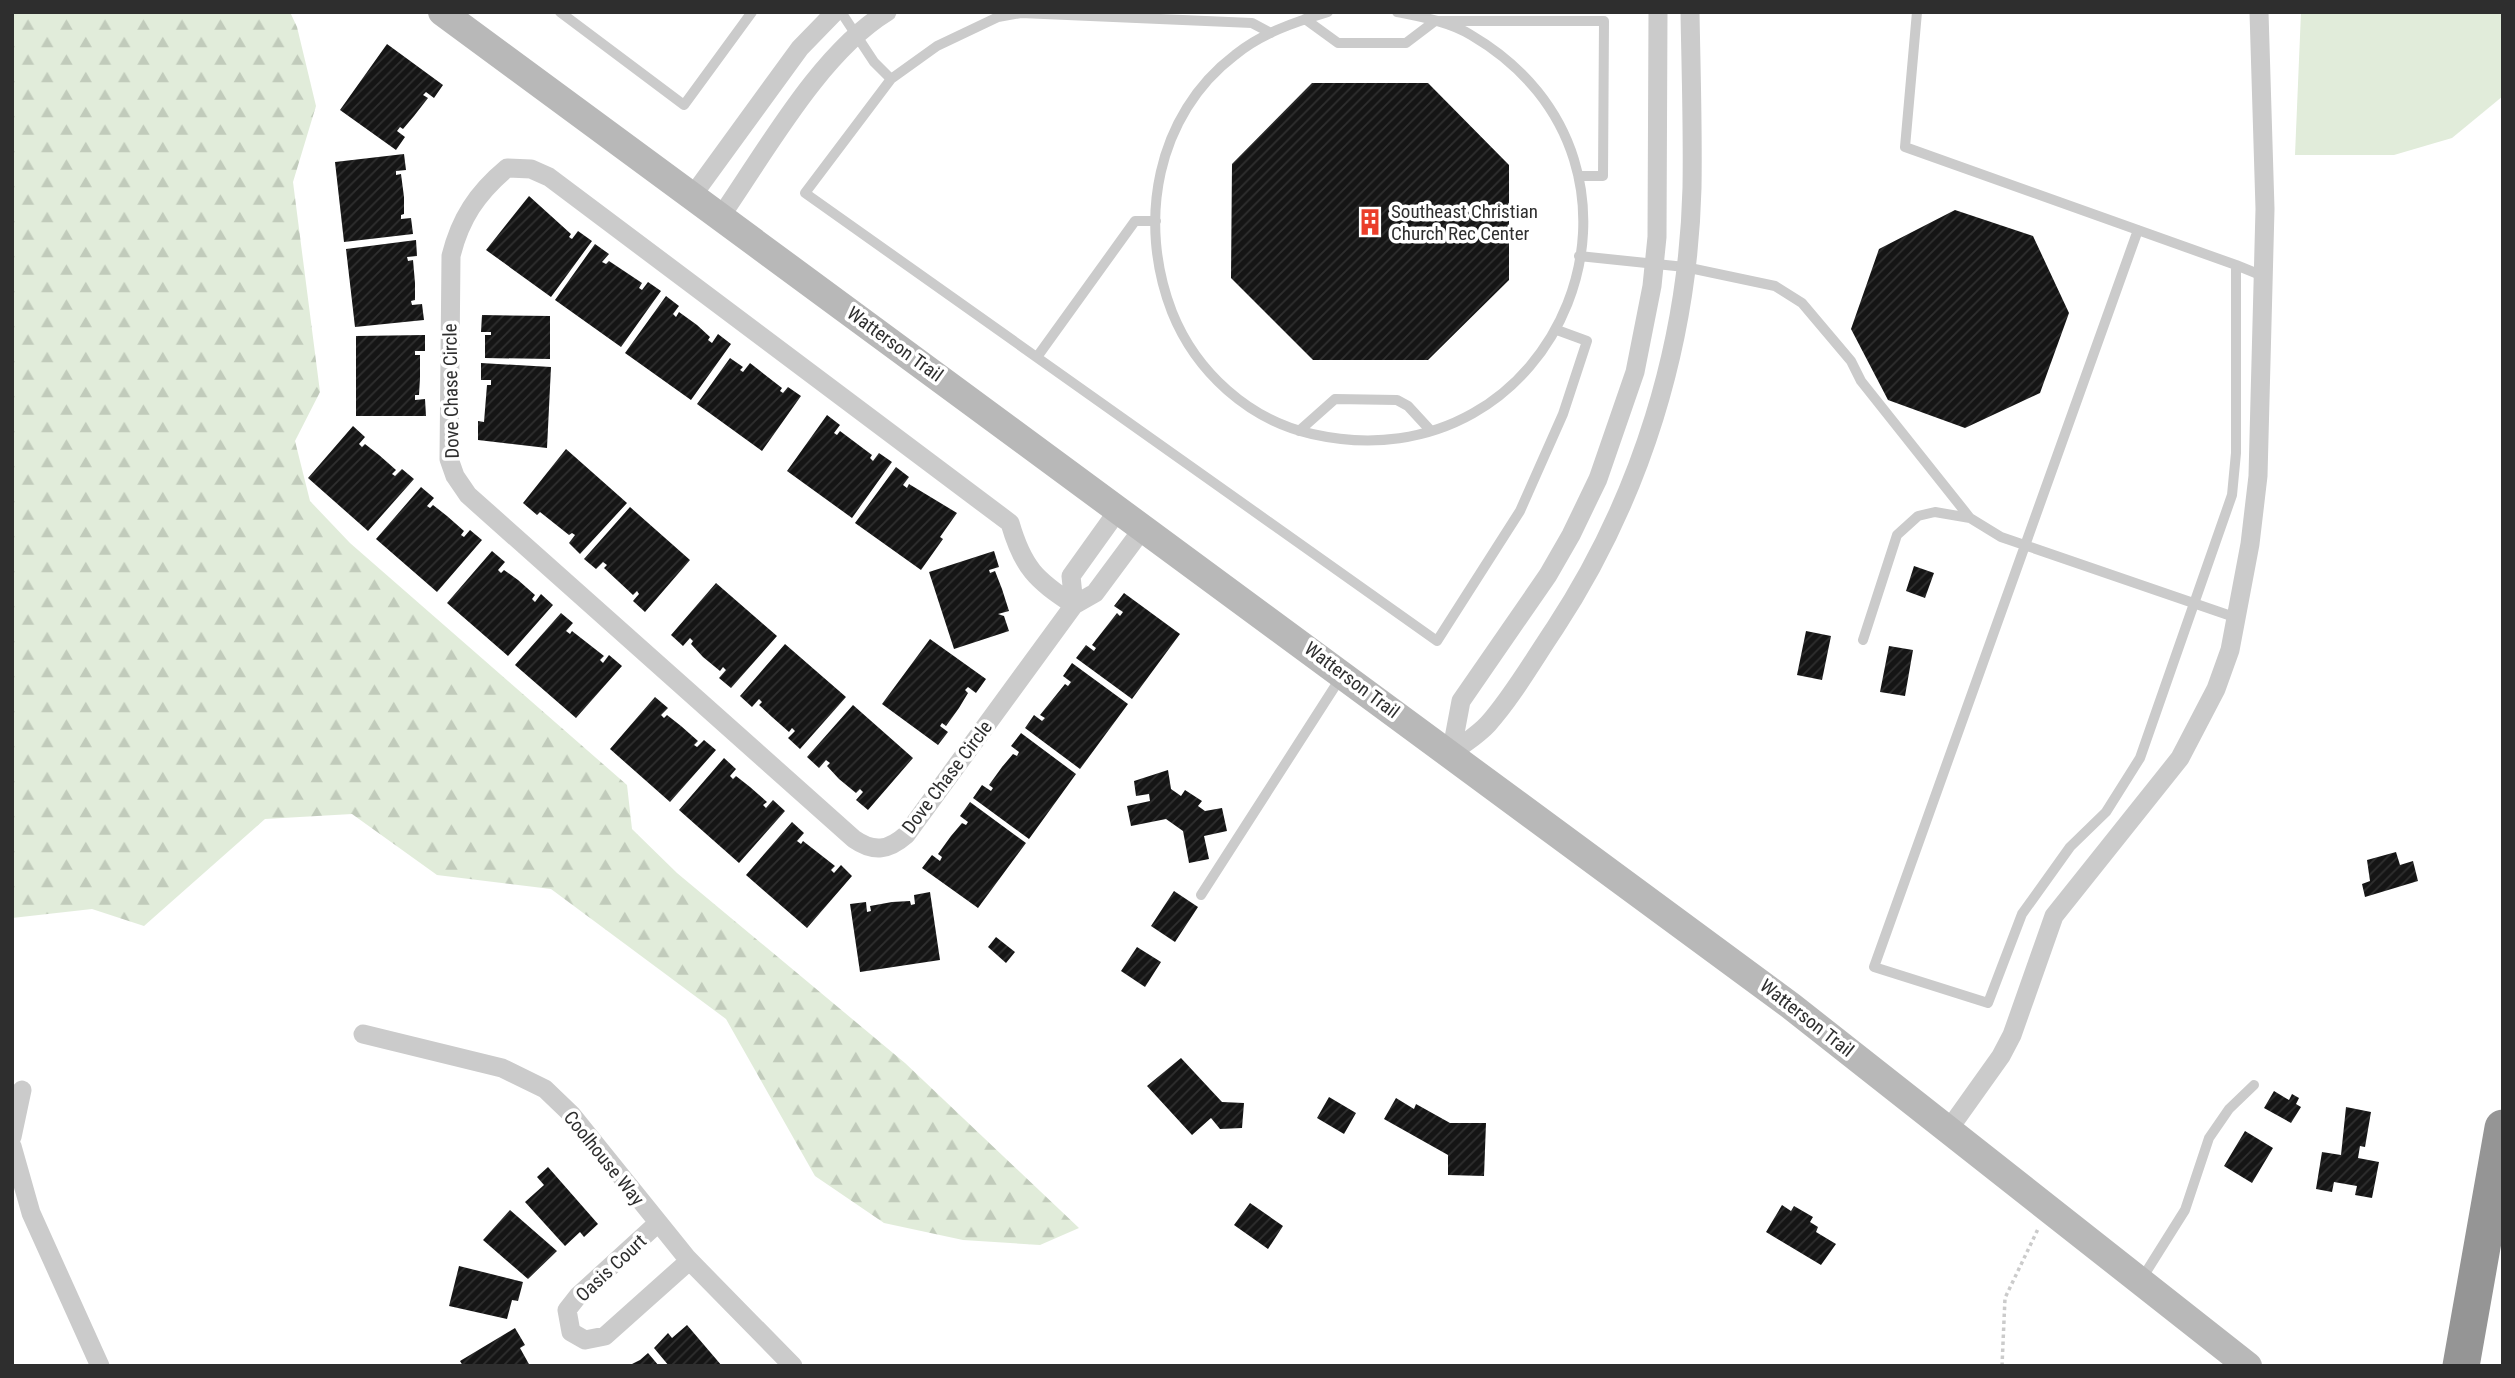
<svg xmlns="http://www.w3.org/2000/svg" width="2515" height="1378" font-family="'Roboto Condensed',sans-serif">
<defs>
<pattern id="forest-firs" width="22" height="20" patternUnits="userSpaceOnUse" patternTransform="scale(1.75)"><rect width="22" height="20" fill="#e1ecda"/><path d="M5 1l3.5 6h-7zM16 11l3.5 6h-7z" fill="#c1cbbb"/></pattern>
<pattern id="building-hatch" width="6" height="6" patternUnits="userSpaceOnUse" patternTransform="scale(1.75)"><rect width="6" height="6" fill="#151515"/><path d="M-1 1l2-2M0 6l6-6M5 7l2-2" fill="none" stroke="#2f2f2f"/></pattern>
</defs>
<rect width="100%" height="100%" fill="#fff"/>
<!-- forest -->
<path fill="url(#forest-firs)" d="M12,12h278l7,15 19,79 -23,76 27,210 -25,49 15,60 40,42 277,242 5,44 45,44 228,190 174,165 -39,17 -77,-5 -79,-17 -69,-47 -89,-157 -175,-130 -114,-14 -85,-61 -87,5 -121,107 -52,-17 -80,9z"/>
<!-- pitch -->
<path fill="#e1ecda" d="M2301,12h202v84l-51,42 -58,17h-99z"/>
<!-- building -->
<path fill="url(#building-hatch)" d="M387,44l56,41 -9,13 -8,-6 -3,3 5,3 -14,18 -11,13 -3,-2 -3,4 8,6 -9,13 -56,-40z
M1312,83h116l81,82v115l-81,80h-115l-82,-82 1,-114z
M404,154l2,16 -10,1v4l5,-1 3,23v17l-3,1v4l10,-1 2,16 -69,8 -9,-80z
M529,196l42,38 -2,3 3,2 6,-8 14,10 -41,56 -65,-47z
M1955,210l78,26 36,77 -29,80 -75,35 -77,-28 -37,-71 28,-80z
M416,240l1,16 -10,1 1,4 5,-1 2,23v17l-4,1 1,4 10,-1 2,16 -69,7 -9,-78z
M595,244l14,10 -7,8 4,2 3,-3 33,22 -3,5 3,2 6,-8 13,9 -40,56 -66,-47z
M666,296l13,10 -6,8 3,3 3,-5 18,13 13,12 -2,3 4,3 6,-9 13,10 -40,56 -66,-47z
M482,315l68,1v43l-65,-1v-23h6v-3h-10z
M425,335v16h-10v4h5v23l-1,17h-4v5l10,-1 1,17h-70v-80z
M730,358l13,9 -3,3 3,2 7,-9 32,25 -2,3 3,2 5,-6 13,9 -39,55 -65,-47z
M481,363l70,4 -4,81 -69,-8v-19l6,1 3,-37h4v-5h-10z
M827,415l13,10 -6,8 3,2 3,-4 32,24 -2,3 3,3 6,-8 13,9 -40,56 -65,-47z
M353,426l12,11 -6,7 3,3 3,-3 14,11 17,15 -4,4 3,2 7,-7 12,10 -46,52 -60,-53z
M566,449l61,54 -47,51 -11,-11 6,-8 -3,-2 -3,2 -29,-23 -3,3 -14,-12z
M896,467l13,10 -6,8 4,3 2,-4 48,29 -17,24 3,2 -22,31 -66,-47z
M421,487l13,11 -7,8 3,2 3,-3 14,11 17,15 -3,4 3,2 6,-7 12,10 -45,52 -61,-53z
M630,507l60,53 -45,52 -12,-11 6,-7 -2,-3 -4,4 -29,-27 3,-3 -4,-3 -7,7 -12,-10z
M492,551l13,11 -7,8 3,3 3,-3 14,10 17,15 -3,4 3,3 6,-8 12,11 -45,51 -61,-53z
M994,551l5,16 -10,3 1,3 5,-2 7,18 7,22 -11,3 6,2 5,15 -55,18 -25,-77z
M1914,566l20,7 -9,25 -19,-7z
M716,583l61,53 -46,52 -12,-10 7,-8 -3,-3 -3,4 -17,-14 -12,-13 2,-3 -3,-3 -7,8 -12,-11z
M1124,593l56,41 -48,65 -56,-41 10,-13 8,6 2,-3 -4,-3 25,-32 3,3 3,-4 -9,-6z
M561,613l12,10 -7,8 4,3 2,-3 32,25 -4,4 3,3 6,-8 13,11 -46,52 -61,-53z
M1806,631l25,5 -9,44 -25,-5z
M930,639l56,40 -10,14 -8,-6 -3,3 3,3 -9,15 -13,18 -4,-3 -2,3 8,6 -10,13 -56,-41z
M785,644l61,53 -46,52 -12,-11 7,-7 -3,-3 -3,4 -17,-15 -13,-12 3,-3 -3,-3 -7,8 -12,-11z
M1889,646l24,4 -8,46 -25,-4z
M1072,663l56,41 -48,65 -55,-41 9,-13 8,6 3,-3 -5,-3 25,-31 3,2 3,-4 -8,-6z
M655,697l13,11 -7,7 3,3 3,-3 14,11 17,15 -4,4 3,2 7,-7 12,10 -46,52 -60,-53z
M853,705l60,53 -45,52 -12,-10 7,-8 -3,-3 -4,4 -17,-14 -12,-13 3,-3 -4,-3 -7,8 -12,-11z
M1021,733l55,41 -47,65 -56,-41 9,-13 9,6 2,-3 -4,-3 13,-18 11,-13 4,2 2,-4 -8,-6z
M724,758l12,11 -6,7 3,3 3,-3 14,11 17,15 -4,3 3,3 7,-8 12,11 -46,52 -60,-53z
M1168,770l3,19 10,7 4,-6 17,11 -4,5 7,5 17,-3 5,23 -23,5 5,23 -20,4 -6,-32 -17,-12 -35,7 -4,-20 23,-5 -1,-7 -13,2 -2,-15z
M970,802l56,41 -48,65 -56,-40 10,-13 8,6 2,-4 -4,-3 13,-18 11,-13 4,2 2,-3 -8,-6z
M792,822l12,11 -7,8 4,3 2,-3 32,25 -4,4 3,3 7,-8 11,11 -45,52 -61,-53z
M2396,852l4,13 13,-4 5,20 -53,16 -3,-13 8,-3 -3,-21z
M1174,891l24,16 -23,35 -24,-16z
M930,892l10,68 -80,12 -10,-68 16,-2 1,10 4,-1 -1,-5 22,-4 18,-1 1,4 4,-1 -1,-9z
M996,937l19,15 -9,11 -18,-16z
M1137,947l24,15 -16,25 -24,-16z
M1181,1058l41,44 22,1 -2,25 -22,1 -9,-11 -19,17 -45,-49z
M2274,1091l15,9 3,-6 7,4 -3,6 5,3 -10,16 -27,-15z
M1329,1097l27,16 -12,21 -27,-16z
M1396,1098l18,11 2,-5 34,19h36l-2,53 -36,-1v-20l-64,-36z
M2346,1107l25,5 -6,35 -5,-1 -2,12 21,4 -7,36 -17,-3 2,-9 -23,-4 -2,10 -16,-3 6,-37 19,3z
M2245,1131l28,17 -21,35 -28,-17z
M548,1167l50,57 -14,13 -4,-5 -15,14 -40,-44 19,-17 -7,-8z
M1250,1203l33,23 -15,23 -34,-24z
M1782,1205l9,6 3,-5 19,11 -3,5 8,5 -2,5 20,12 -15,21 -55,-33z
M510,1210l47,41 -29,28 -45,-39z
M459,1266l64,16 -5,19 -6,-1 -5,19 -58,-13z
M687,1325l35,41h-53l-15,-18 14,-15 4,5z
M515,1328l10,17 -5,3 10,18h-67l-3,-5z
M648,1353l11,13 -27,-2 8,-4z"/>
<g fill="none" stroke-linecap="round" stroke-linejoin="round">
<!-- path -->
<path stroke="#cbcbcb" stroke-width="3.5" stroke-dasharray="3.5 3.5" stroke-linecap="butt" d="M2002,1366l3,-68 33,-69"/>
<!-- service -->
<path stroke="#cbcbcb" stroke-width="10" d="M560,12l124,93 68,-93
M841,12l33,50 17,17 46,-33 61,-29 23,-4 231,10 19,10
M1328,12c-33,10 -66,21 -93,43 -79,60 -98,167 -63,257 24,60 77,108 140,122 249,56 379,-270 159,-399 -21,-13 -49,-18 -74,-23
M1917,12l-12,135 331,118v188l-4,42 -92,263 -34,54 -36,35 -48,67 -34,89 -114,-36 264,-737
M1305,19l33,24h68l29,-22h169l-1,155h-22
M891,79l-86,114 632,448 83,-130 43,-97 24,-73 -30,-11
M1579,256l106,11 90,19 27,17 49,58 10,20 109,137 31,19 236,81
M2236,265l27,11
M1037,357l98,-136h21
M1299,431l36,-32 62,1 11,6 23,25
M1863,640l34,-105 21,-19 17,-4 35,6
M1201,895l140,-218
M2141,1280l44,-70 24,-72 20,-29 25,-24"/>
<!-- minor -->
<path stroke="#cbcbcb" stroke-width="19" d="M507,168l24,1 18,8 461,346c13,45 26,57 64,82l-168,230c-17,15 -32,18 -52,4l-386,-344 -13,-19 -6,-17 2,-203c9,-37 26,-63 56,-88z
M693,195l107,-147 35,-36
M721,216c45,-65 99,-163 166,-204
M1119,509l-48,67 3,29 21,-12 49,-66
M1451,754c12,-10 27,-19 37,-30 25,-28 46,-65 67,-96 86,-131 133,-284 137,-440 1,-59 -1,-117 -2,-176
M1451,754l10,-53 87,-126 23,-40 27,-56 37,-107 17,-86 5,-49 1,-225
M363,1034l139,34 43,21 26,25 116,144 106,108
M1949,1129l52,-73 11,-21 42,-119 126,-158 36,-69 14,-39 20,-106 8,-68 7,-267 -6,-197
M12,1137l10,-47
M12,1146l19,67 69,153
M658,1223l-80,73 -11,14 4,22 14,8 20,-4 84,-75"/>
<!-- secondary -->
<path stroke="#b8b8b8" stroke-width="28" d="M442,12l1349,994 457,360"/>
<!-- motorway -->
<path stroke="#959595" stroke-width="37" d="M2461,1366l42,-238"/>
</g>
<!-- icons -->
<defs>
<symbol id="building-bare" viewBox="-9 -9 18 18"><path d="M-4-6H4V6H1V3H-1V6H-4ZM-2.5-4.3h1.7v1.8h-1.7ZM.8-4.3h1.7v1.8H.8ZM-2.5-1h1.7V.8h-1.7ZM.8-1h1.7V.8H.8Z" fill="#ea3d2a" stroke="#fff" stroke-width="2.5" paint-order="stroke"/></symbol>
</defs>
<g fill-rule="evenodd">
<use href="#building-bare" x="1351" y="203" width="38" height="38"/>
</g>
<g text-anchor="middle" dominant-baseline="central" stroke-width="7" stroke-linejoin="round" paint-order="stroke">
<!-- poi labels -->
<g font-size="19" fill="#2e2e2e" stroke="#fff" text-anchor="start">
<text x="1391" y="211">Southeast Christian<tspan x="1391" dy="22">Church Rec Center</tspan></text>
</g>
<!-- street labels -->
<g font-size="19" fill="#2e2e2e" stroke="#fff">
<text transform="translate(895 344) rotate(36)">Watterson Trail</text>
<text transform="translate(451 391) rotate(-91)">Dove Chase Circle</text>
<text transform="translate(1352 680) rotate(37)">Watterson Trail</text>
<text transform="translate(947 777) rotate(-53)">Dove Chase Circle</text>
<text transform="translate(1807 1018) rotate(38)">Watterson Trail</text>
<text transform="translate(604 1158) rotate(51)">Coolhouse Way</text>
<text transform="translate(611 1268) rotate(-43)">Oasis Court</text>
</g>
</g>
<!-- border -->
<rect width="2515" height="1378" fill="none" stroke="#2e2e2e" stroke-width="28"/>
</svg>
